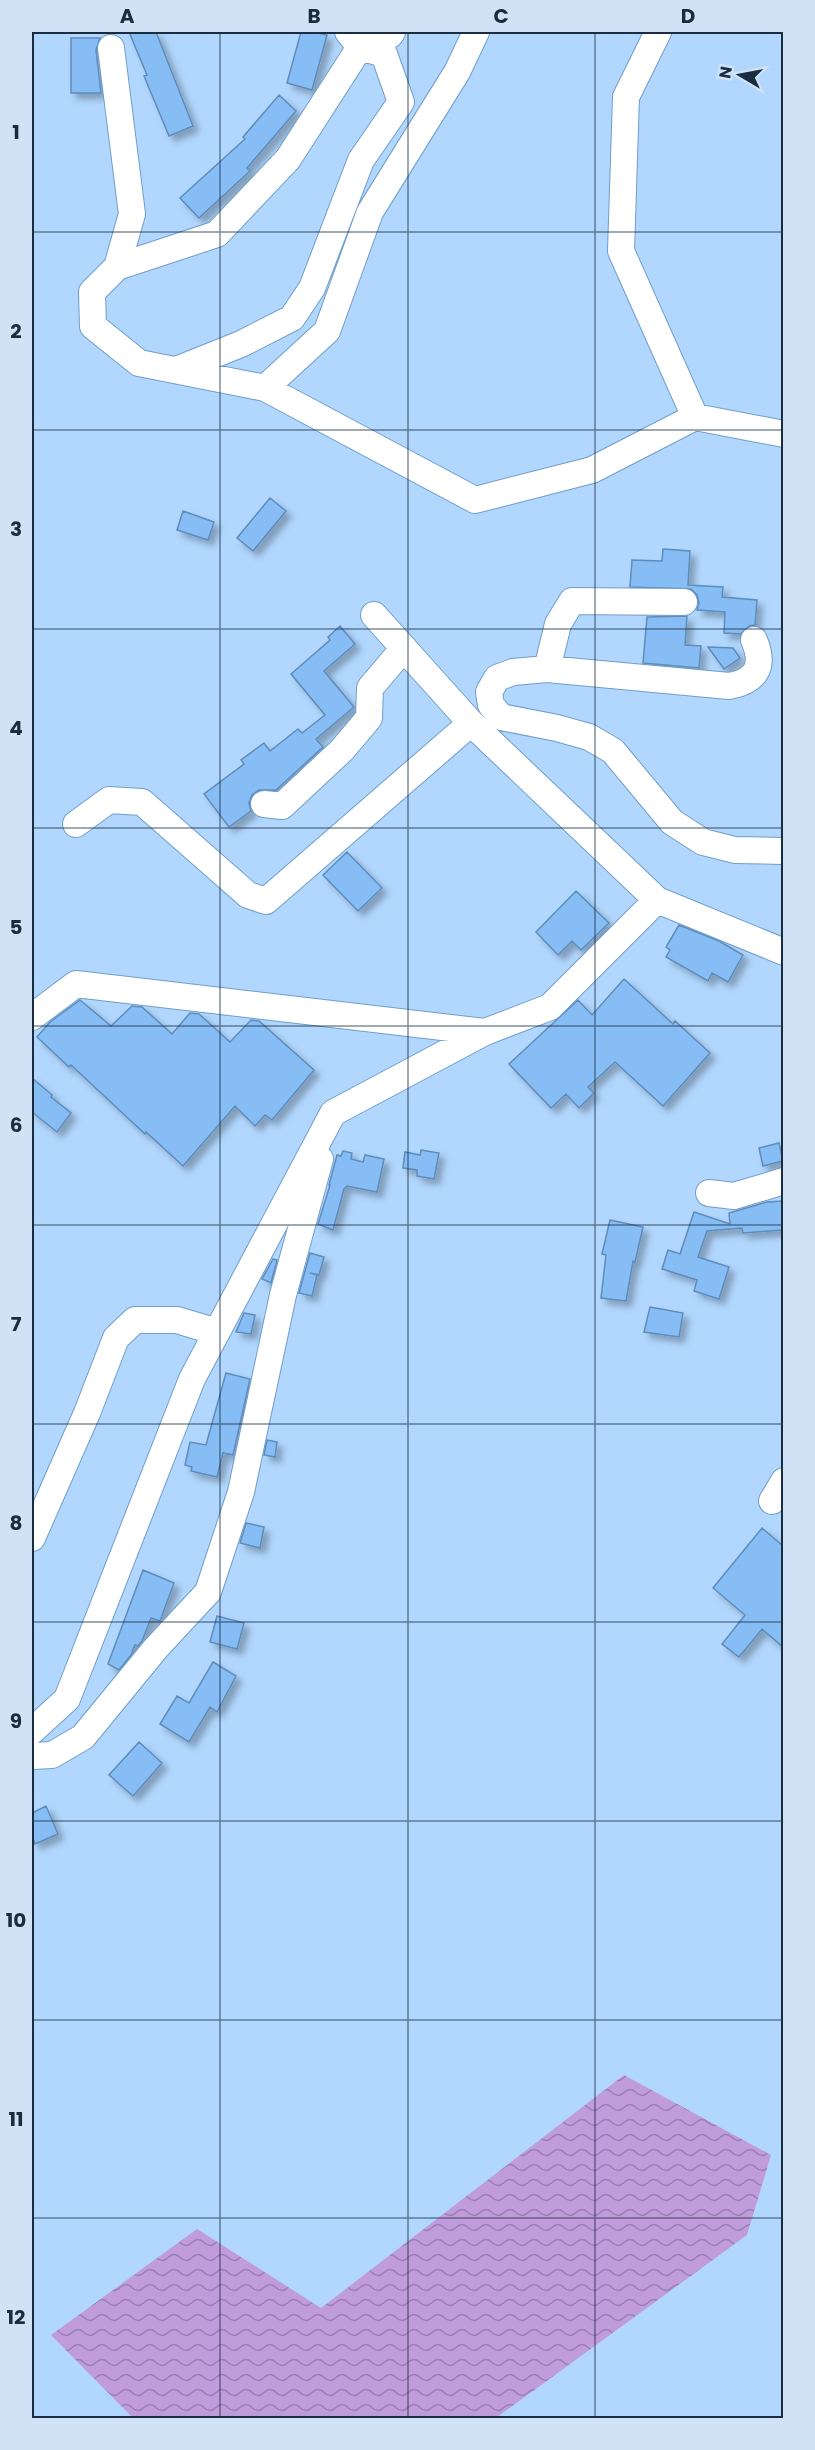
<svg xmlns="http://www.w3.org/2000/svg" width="815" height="2450" font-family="Poppins,sans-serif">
<defs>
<pattern id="water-waves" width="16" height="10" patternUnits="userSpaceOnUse" patternTransform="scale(1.5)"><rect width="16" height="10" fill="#c09cdc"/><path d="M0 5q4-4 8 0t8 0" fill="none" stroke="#9b7fb4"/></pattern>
<filter id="shadow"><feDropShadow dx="5.5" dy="5.5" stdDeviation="3" flood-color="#0004"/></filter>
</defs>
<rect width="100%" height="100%" fill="#b1d7fe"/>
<!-- water -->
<path fill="url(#water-waves)" d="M624,2075l147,80 -24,80 -251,183h-363l-82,-83 146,-106 124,79z"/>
<!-- building -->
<path fill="#86bdf4" stroke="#5f8cba" stroke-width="1.5" filter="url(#shadow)" d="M129,32h27l37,94 -24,10 -25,-60 3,-1z
M301,32h12l14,3 -15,55 -25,-7z
M71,38h29l-4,12 5,43h-30z
M279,95l17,16 -49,57 3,3 -51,47 -19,-20 65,-59 -2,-2z
M270,498l16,13 -33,40 -16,-13z
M183,511l31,11 -6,18 -31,-10z
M663,549l27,2 -2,34 35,2 -1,10 35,3 -2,25 -6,1 -8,8 -17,-1 1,-21 -28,-2 2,-7 -2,-8 -6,-6 -61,-2 2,-27 30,1z
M687,616l-2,29 16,1 -2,22 -56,-5 4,-46z
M340,626l15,18 -31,27 30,36 -38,32 7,8 -47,43h-17l-7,5 -3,8 2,8 -22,16 -25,-33 40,-30 -3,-4 23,-17 6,8 28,-22 4,4 23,-18 -34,-41 39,-34 -2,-3z
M708,647l25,1 7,10 -16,11z
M347,852l35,36 -24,23 -35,-36z
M576,891l33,32 -28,27 -9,-9 -14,14 -22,-23z
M679,925l40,16 24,14 -15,27 -16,-9 -4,8 -42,-24 4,-7 -4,-3z
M624,979l49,45 2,-3 35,32 -47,53 -48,-44 -27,25 6,6 -15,15 -13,-14 -15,14 -42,-44 69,-64 14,15z
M80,1000l31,26 21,-20 10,1 30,27 18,-21 9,1 31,28 21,-22 8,1 55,49 -42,50 -7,-5 -10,11 -20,-20 -52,60 -37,-34 -1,2 -74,-69 -2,2 -32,-30 13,-15z
M32,1078l20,17 -1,2 20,16 -14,19 -25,-20z
M779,1143l4,18 -20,5 -4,-18z
M421,1150l18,3 -5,26 -17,-3v-6l-14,-2 2,-16 15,3z
M343,1151l9,2 -1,6 12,3 2,-7 19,4 -7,33 -30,-6 -3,3 -11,41 -15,-6 12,-39h-1l8,-30 4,1z
M783,1201v29l-40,3 -1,-5 -35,3 -9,26 31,10 -10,32 -25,-8 3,-11 -35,-11 6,-19 12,4 14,-42 36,12 -1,-11 38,-11z
M610,1220l33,7 -8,35 -2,-1 -7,40 -25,-3 5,-43 -4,-1z
M310,1253l14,4 -5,18 -9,-2 7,2 -5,21 -13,-3z
M273,1259l4,1 -6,23 -9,-4z
M650,1307l33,6 -4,24 -35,-5z
M244,1313l11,2 -4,19 -15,-2z
M226,1373l24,6 -17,76 -10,-2 -6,24 -26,-6 1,-4 -7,-2 5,-23 16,3z
M267,1440l10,2 -2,15 -11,-2z
M246,1523l18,4 -4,21 -20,-5z
M762,1528l21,18v101l-21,-18 -23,28 -17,-13 23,-29 -32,-27z
M143,1570l31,13 -14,38 -9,-3 -9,23 -4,5 -3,-1 -4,10 -12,15 -11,-6z
M217,1616l27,7 -7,26 -27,-7z
M213,1662l23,14 -19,36 -7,-5 -21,35 -29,-18 17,-28 12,7z
M139,1742l23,21 -29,33 -24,-21z
M46,1806l12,28 -23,10 -3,-8v-23z"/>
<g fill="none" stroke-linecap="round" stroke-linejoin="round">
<defs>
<path id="minor" d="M348,32l12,15 -72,112 -71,75 -100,33 -25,25 1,34 46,37 126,25 210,112 117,-30 103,-53 89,17
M658,32l-32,65 -5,154 74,166
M111,48l21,166 -15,53
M176,370l65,-26 51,-26 20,-30 49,-128 40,-58 -17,-48 -24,-7 30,-12 2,-3
M265,388l62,-57 43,-119 87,-140 19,-40
M374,615l97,108 186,177
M754,640c11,26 3,41 -25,46l-182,-17 -34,3 -16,6 -8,14 2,13 10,12 56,11 32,9 24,14 59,71 31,20 32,8 49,1
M547,669l11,-45 14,-23 112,1
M264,804l18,2 60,-56 27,-32 1,-30 34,-40
M76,824l33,-24 33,2 106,93 18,6 205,-178
M32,1017l44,-33 409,48
M709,1193l25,3 50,-15
M772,1501l12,-20
M32,1538l55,-125 29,-75 19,-18h42l40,12
M32,1731l35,-32 125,-320 141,-266 152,-81 65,-25 107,-107 127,52
M32,1756l20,-1 31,-18 73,-89 52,-56 33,-100 42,-197 37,-136"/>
</defs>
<!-- minor casing -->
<use href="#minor" stroke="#6f9dcc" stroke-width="28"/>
<!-- minor -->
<use href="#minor" stroke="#fff" stroke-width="26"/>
</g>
<!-- grid -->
<path fill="none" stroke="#1a2c3f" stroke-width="1.5" stroke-opacity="0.55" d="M220,32v2386M408,32v2386M595,32v2386M32,232h752M32,430h752M32,629h752M32,828h752M32,1026h752M32,1225h752M32,1424h752M32,1622h752M32,1821h752M32,2020h752M32,2218h752"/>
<!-- border -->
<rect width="815" height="2450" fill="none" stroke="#cfe2f6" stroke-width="66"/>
<!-- north arrow -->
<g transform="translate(740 75) rotate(280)" stroke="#cfe2f6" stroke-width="4.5" paint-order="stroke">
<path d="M0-4.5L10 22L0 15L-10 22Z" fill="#1a2c3f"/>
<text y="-9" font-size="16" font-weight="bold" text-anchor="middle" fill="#1a2c3f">N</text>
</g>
<rect x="33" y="33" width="749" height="2384" fill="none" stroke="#1a2c3f" stroke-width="2"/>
<g font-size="20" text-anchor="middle" font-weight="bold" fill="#1a2c3f">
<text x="127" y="23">A</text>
<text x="314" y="23">B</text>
<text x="501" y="23">C</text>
<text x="688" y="23">D</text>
<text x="16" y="139">1</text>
<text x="16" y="338">2</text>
<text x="16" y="536">3</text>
<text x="16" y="735">4</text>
<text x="16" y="934">5</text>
<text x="16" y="1132">6</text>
<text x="16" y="1331">7</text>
<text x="16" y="1530">8</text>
<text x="16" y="1728">9</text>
<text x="16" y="1927">10</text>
<text x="16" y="2126">11</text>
<text x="16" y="2324">12</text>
</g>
</svg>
